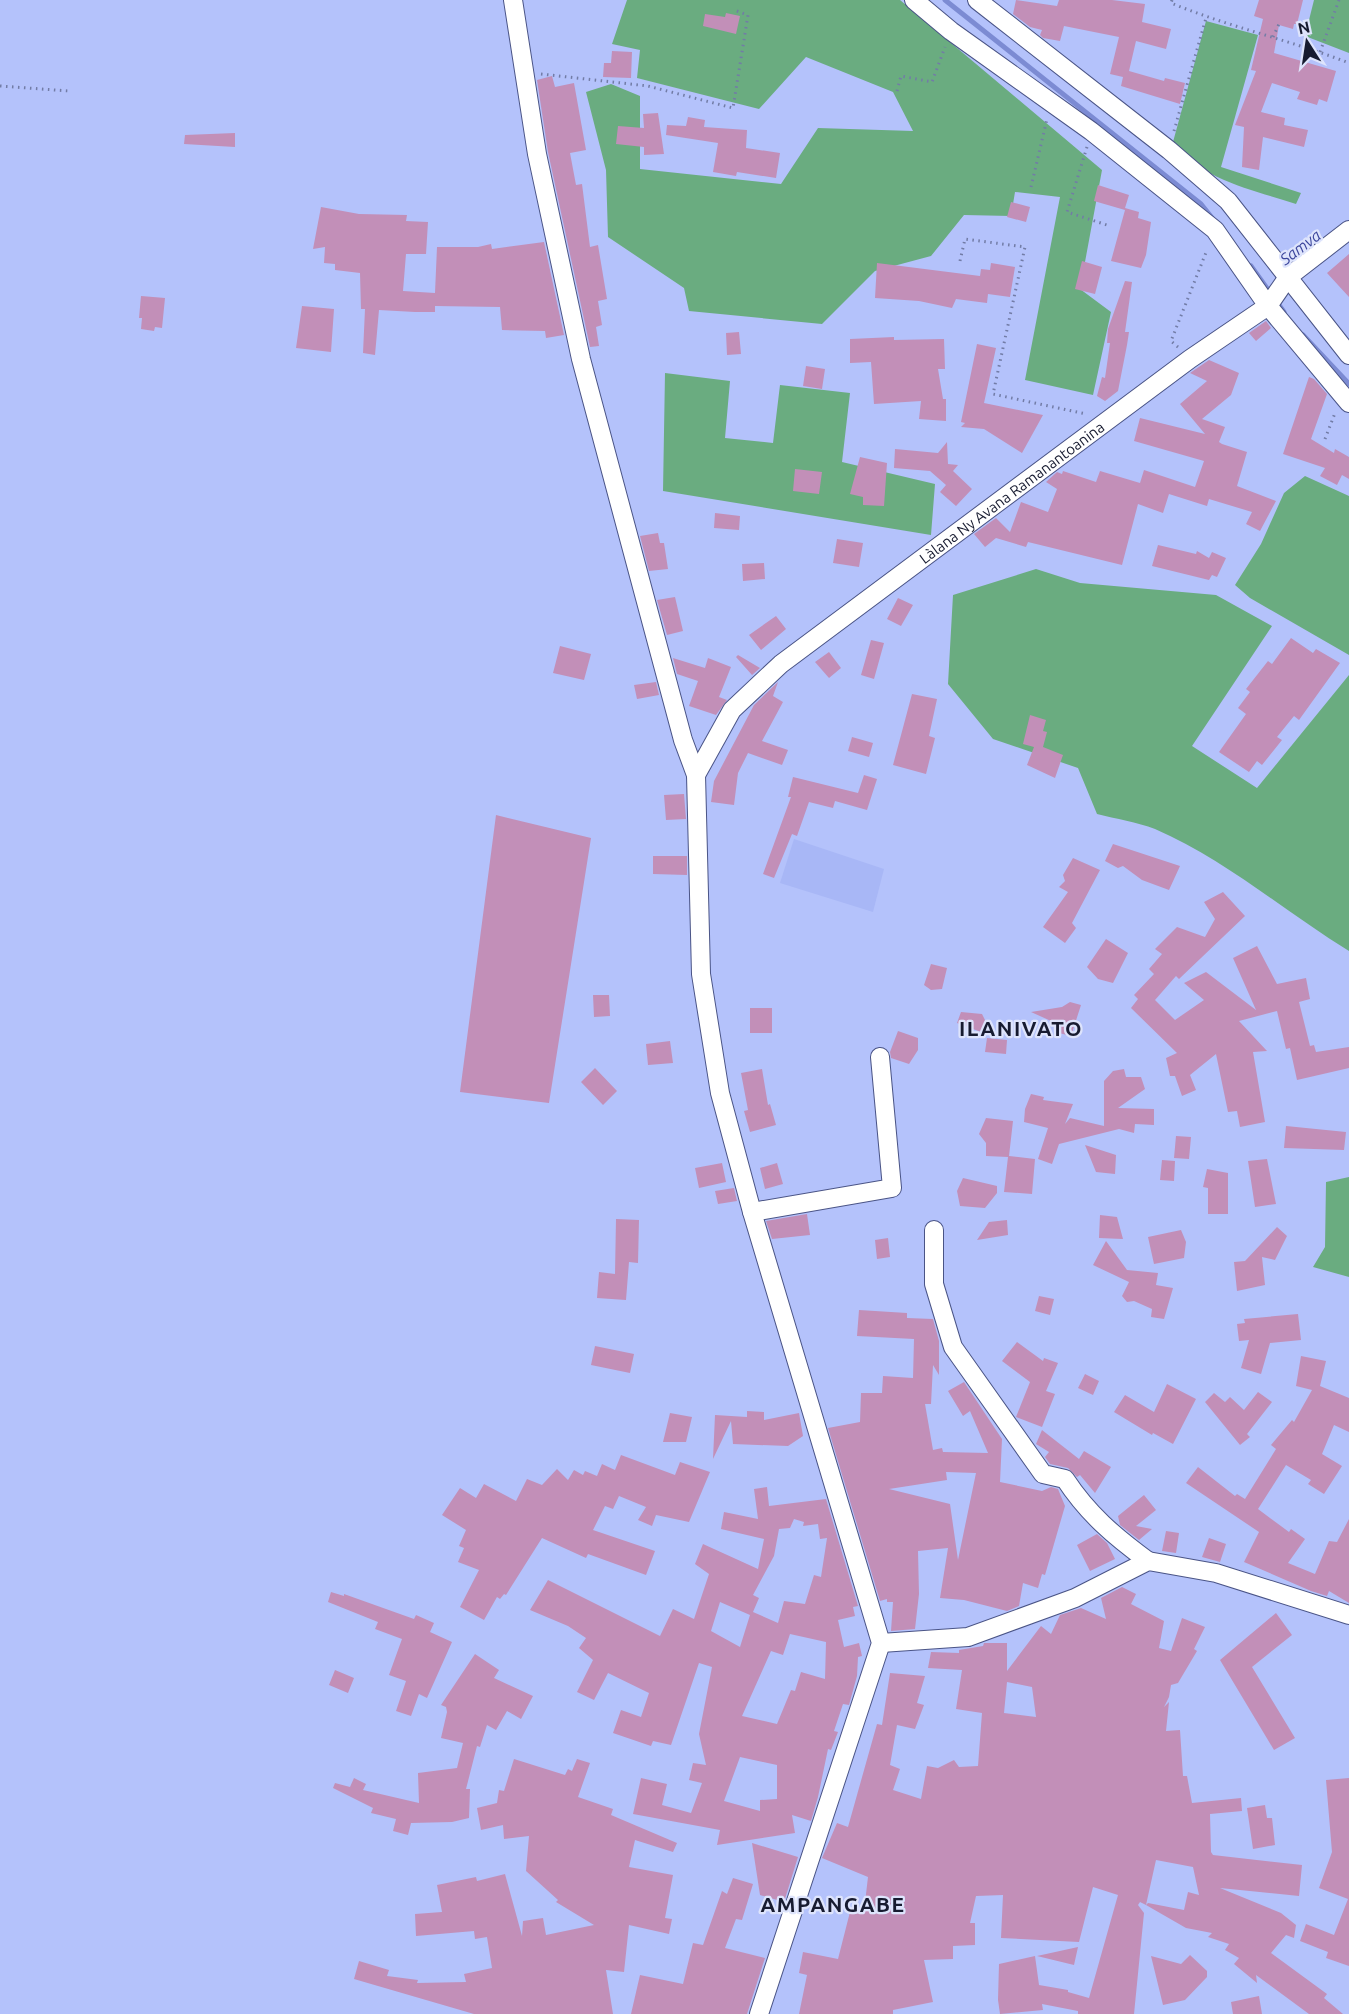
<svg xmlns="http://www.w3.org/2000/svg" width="1349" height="2014" font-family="Ubuntu,sans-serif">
<rect width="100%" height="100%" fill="#b4c2fb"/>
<!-- built -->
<path fill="#a8b7f6" d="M794,839l90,30 -11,43 -93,-29z"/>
<!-- green -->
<path fill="#6aac80" d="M627,0h273l202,170 -22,119 31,23 -18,83 -68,-15 35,-183 -45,-5 -4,24 -47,-1 -33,41 -56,15 -53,53 -133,-13 -5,-23 -76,-51 -2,-67 -20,-78 25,-8 29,12v73l141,15 37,-56 95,3 -20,-39 -87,-35 -47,52 -122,-31 3,-28 -28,-6z
M1314,0h35v53l-44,-17z
M1206,21l52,14 -37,132 80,26 -5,11c-42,-14 -96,-24 -123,-62z
M665,373l65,8 -5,57 48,5 7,-58 70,8 -8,69 93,22 -4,51 -268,-44z
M1305,476l44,20v159l-99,-57 -15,-13 26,-41 23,-51z
M1036,569l44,14 136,12 56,31 -80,120 65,42 92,-113v276c-65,-40 -123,-91 -194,-122 -18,-7 -39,-10 -58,-15l-19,-46 -85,-29 -45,-55 5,-89z
M1349,1177v100l-36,-10 12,-20 1,-65z"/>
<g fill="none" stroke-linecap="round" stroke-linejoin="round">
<!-- stream -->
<path stroke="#7c8bd3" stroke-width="5" d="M945,0l256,204 12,15
M1251,266l33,46
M1303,335l46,49"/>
</g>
<!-- building -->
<path fill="#c28fb8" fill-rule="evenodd" d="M1016,0l41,6 2,-6h53l33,4 -3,18 29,7 -5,20 -30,-8 -7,30 35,10 1,-3 20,5 -5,21 -59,-18 2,-9 -13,-3 9,-37 -55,-11 -4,15 -17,-3 -3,-3 2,-5 -12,-3 -17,-13z
M1259,0h44l-6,24h-3l-1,5 -14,-4 -5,28 62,18 -9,31 -8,-3 -2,6 -20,-6 3,-7 -28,-9 -11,29 24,6 -1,7 24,5 -4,17 -41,-10 -4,33 -17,-3 2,-40 -9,-2 21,-54 -5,-1 12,-51 -9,-3z
M726,13l14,3 -4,18 -33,-8 2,-12 20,3z
M612,51l20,1 -1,26 -28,-1 1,-14h7z
M552,76l3,11 19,-4 12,67 -16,3 6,32 6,-1 8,63 8,-2 9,54 -9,2 4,24 -6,2 3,19 -9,1 -42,-195 -11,-72z
M658,113l6,41 -20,1v-8l-28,-3 2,-18 26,2 -1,-14z
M688,117l17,3 -1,7 43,3 -1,18 34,5 -4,25 -39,-6 -1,4 -23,-4 5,-29 -52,-8 1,-10 19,1z
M235,133v14l-51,-3 1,-9z
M1098,185l31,10 -4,13 14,4 -1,6 13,4 -5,33 -5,13 -30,-7 14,-51 -31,-9z
M1011,202l19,5 -4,15 -19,-5z
M321,207l38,7 48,1 -1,6 22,1 -2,32h-20l-3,37 32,2 2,-46h41l13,-3 1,5 52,-7 20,93 -18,3 -1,-7 -43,-1 -2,-23 -65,-1v6h-20l-36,-2 -4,45 -12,-2 2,-44h-4l-1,-36 -25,-3v-6l-11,-1 1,-16 -12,2z
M1349,254v43l-22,-24z
M1082,261l20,6 -7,27 -20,-5z
M877,263l103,13 1,-7 9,1 1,-7 24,4 -5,30 -22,-3 -1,9 -31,-4 -4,9 -33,-7 -44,-3z
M1125,281l7,1 -7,50h4l-2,13 -9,46 -13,10 -8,-5 5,-19 3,1 5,-35h-3l1,-14z
M141,296l24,2 -3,30 -7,-1 -1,4 -13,-2 1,-11h-3z
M302,306l32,3 -3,43 -35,-4z
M1266,321l5,7 -15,13 -7,-8z
M739,332l2,22 -14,1 -1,-22z
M894,337v3l50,-1 1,30h-7l5,30h3v22l-27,-2 2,-18 -47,3 -3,-42 -21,1v-24z
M977,344l19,4 -12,55 59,12 -21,38 -38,-24 -23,-2 4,-4 -4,-1z
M1209,360l30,13 -8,22 -29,24 23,8 -6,15 3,2 25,8 -10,34 39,15 -16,30 -14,-7 6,-12 -43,-13 -2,7 -38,-12 -6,19 -25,-9 -16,61 -94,-23 -2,5 -30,-9 -11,9 -11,-13 22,-16 14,14 11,-30 27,10 9,-23 -11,-7 11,-10 5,2 1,-3 33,11 4,-11 40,12 4,-13 51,17 9,-26 -70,-20 6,-23 65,16 -25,-30 27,-23 -17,-8z
M806,366l19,3 -3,20 -19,-3z
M1309,377l5,2 13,15 -16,45 23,14 1,-4 14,8v22l-7,-4 -5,10 -17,-9 5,-8 -42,-14z
M947,442l1,22 10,1 -5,6 19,18 -16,17 -16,-14 6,-7 -16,-14 -36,-3 1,-19 43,4z
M860,457l27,6 -3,43 -21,-1v-8l-13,-3z
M795,469l27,3 -3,22 -26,-3z
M715,513l25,3 -1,14 -25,-2z
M658,533l2,10h4l4,26 -19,2 -9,-35z
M837,539l26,4 -4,24 -26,-4z
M1158,545l38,9 1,-3 12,7 3,-6 14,6 -9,19 -5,-2 -3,5 -57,-14z
M764,563l1,16 -22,2 -1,-17z
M675,597l8,34 -16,4 -10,-35z
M898,598l15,7 -12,21 -14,-7z
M776,616l10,13 -25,21 -12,-15z
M1291,638l22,15 3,-4 24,14 -41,57 -5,-4 -17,21 5,3 -20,25 -5,-4 -8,11 -30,-20 27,-38 -8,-6 12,-16 -4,-3 22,-28 4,3z
M871,640l13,3 -10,36 -13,-4z
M560,646l31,8 -7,26 -31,-7z
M829,652l12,16 -12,10 -14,-16z
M738,655l22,13 -8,7 -16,-18z
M673,658l32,10 3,-10 23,9 -12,30 8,3 -11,15 -27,-9 9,-25 -21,-7z
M656,682l3,13 -22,4 -3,-14z
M778,682l-5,14 10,6 -21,39 26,9 -6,15 -34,-12 -10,20 -4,32 -23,-3 3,-21 40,-76z
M912,694l25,5 -8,37 6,2 -9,36 -33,-9z
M1030,715l16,5 -3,11 4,1 -4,15 20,8 -8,23 -28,-13 7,-18 -11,-3z
M852,737l21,6 -4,14 -21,-6z
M864,775l13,4 -10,31 -32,-9 -2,7 -24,-6 -12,34 -5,-2 -18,44 -11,-4 28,-77h-3l5,-20 65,16z
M684,794l2,25 -20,1 -2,-25z
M496,815l95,23 -42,265 -89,-11z
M1113,844l67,22 -11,24 -27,-10 -19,-14 -5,2 -13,-7z
M653,856h34v19l-34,-1z
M1073,858l27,12 -28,53 4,5 -11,15 -22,-16 25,-35 -9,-5 6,-6 -2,-6z
M1223,892l22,24 -66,63 -3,-3 -21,24 20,20 29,-20 -20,-17 22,-11 50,38 -23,-52 24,-12 20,38 29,-6 4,21 -11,3 11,44 4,-1 2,7 33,-5v21l-52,12 -7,-32 -4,1 -9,-38 -38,10 28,30 -14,1 12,70 -25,5 -3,-16 -9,1 -12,-58 -26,21 6,15 -14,6 -7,-20h-5l-4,-18 11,-5 -46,-45 7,-9 -4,-4 20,-21 -5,-5 13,-15 -7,-5 22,-22 28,10 10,-18 -11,-17z
M1106,939l22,14 -15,30 -15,-4 -11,-12z
M931,964l16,4 -5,21 -11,1 -7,-5z
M593,995h16l1,21 -16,1z
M1070,1002l11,3 -10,31 -12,-3 -8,-12 -20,-9 31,-5z
M750,1008h22v25h-22z
M961,1012l21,2 3,6 -4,12 -24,-9z
M898,1031l20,7v12l-9,14 -18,-6 -1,-6z
M987,1038l20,2 -1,14 -21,-2z
M670,1041l3,22 -25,2 -2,-21z
M595,1068l22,23 -14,14 -22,-23z
M762,1069l6,36 2,-1 6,21 -26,7 -6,-21 4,-1 -7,-37z
M1124,1069l2,8h15l4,12 -27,19 36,1v16l-19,-1 -1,9 -15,-4 -60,15 -7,20 -14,-5 10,-31 -24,-6 1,-13 6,-15 13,3 -1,3 30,4 -8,20 5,-6 34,8v-45l9,-10z
M986,1118l27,3 -4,35 26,3 -3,35 -28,-2 4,-35 -22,-1v-13l-7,-9z
M1286,1126l60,6 -2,18 -60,-2z
M1176,1136l15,1 -2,22 -15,-1z
M1085,1145l31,10 -1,19 -19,-2z
M1267,1159l9,45 -21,3 -7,-46z
M1162,1160l13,1 -1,20 -14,-1z
M722,1163l4,19 -27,6 -4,-20z
M777,1163l6,21 -18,5 -5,-21z
M1207,1169l21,4v41h-20v-26l-5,-1z
M963,1178l34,8v7l-12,15 -25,-2 -3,-15z
M734,1188l3,13 -19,3 -3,-13z
M807,1214l3,21 -38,4 -6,-18z
M1100,1215l17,2 6,22 -24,-1z
M616,1219l23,1 -1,43 -9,-1 -3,38 -29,-2 2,-26 16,2z
M1007,1220l1,15 -31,5 12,-18z
M1277,1227l10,9 -12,24 -13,-3 3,28 -28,6 -3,-29 11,-1z
M1181,1230l5,12 -2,16 -30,6 -6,-27z
M888,1238l2,19 -13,2 -2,-19z
M1106,1241l21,29 31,3 -2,12 17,3 -9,31 -13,-2 1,-8 -18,-8 -7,1 -5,-6 7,-14 -36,-17z
M1039,1296l15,3 -4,16 -15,-4z
M859,1310l48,3v5l26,1 6,22v34l-6,-10 -2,39h-6l8,46 9,-2 1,4 45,1 -18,-42 -7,5 -15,-25 16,-9 38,57 -2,43 42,9 9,-4 7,2 7,17 -20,69 -3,-1 -4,14 -15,-5 -4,23 -12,5 -43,-11 -24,-2 8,-50 -30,3 1,43 -4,35 -24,2 2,-29h-6v-3l-7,2 -52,-173 32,-6 1,-29h21l1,-17 30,2 1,-39 -57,-3zM946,1472l30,1 -18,87 -8,-56 -61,-15 58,-9z
M1298,1314l3,26 -31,3 -9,31 -20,-6 8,-28 -10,1 -2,-17 8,-1 -1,-4z
M1017,1342l26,19 1,-3 14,5 -12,28 9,3 -13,33 -26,-10 14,-35 -28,-21z
M595,1346l39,8 -4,19 -39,-8z
M1301,1356l25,5 -6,25 29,12v34l-15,-7 -12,29 20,12 -18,28 -16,-10 3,-4 -25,-15 -28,44 31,23 2,-3 14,10 -17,24 27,11 14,-33 8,1 12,-23v84l-20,-12 -2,5 -16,-5 -67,-29 15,-30 -73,-49 12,-16 37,29 2,-2 8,5 31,-50 -5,-4 21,-25 2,2 18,-32 -16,-4z
M1085,1374l14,7 -6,14 -15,-7z
M1167,1384l29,15 -23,45 -20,-11 -1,2 -38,-23 11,-17 29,17z
M1258,1392l14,10 -25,32 3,3 -10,8 -35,-43 9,-9 11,9 5,-5 14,13z
M747,1411l17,1v8l35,-7 4,23 -15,10 -55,-2 -2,-23 -18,38 2,-44 32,2z
M670,1413l22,4 -6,25h-23z
M1042,1430l37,29 5,-8 27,16 -16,26 -15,-18 -3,2 -9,-9 -18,-4 -5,-7 4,-5 -13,-8z
M621,1455l54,20 5,-13 30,10 -21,50 -33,-7 -4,11 -14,-6 8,-13 -27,-11 -6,13 -8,-3 -12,24 62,21 -9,24 -58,-21 -2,4 -44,-20 -36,57 -2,-1 -4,5 -3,-2 -13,23 -24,-13 19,-37 -21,-8 6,-14 -5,-2 7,-16 -24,-15 18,-27 16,10 8,-14 32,17 11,-22 15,6 15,-16 11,11 6,-10 9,5 2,-4 12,5 5,-12 13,6z
M767,1487l2,19 57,-7 32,107 -5,1 2,9 -17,4 6,27 15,-4 3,13 -4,1 -1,19 -8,29 -6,-1 -9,27 4,1 -7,18 -3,-1 -10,48 -7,24 -19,-6 3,18 -78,12 3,-15 -87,-16 8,-36 26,6 -5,21 29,8 11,-30 -13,-3 4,-17 13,2 -7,-31 13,-67 -13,-4 -28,82 -18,-4 -2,5 -38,-13 8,-23 20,7 8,-24 -41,-20 -14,27 -17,-8 16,-32 -14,-12 7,-10 -18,-12 -38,-16 18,-30 112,56 13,-27 21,10 15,-45 -14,-10 8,-20 55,25 6,-30 -43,-10 3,-17 34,7 -4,-30zM794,1519l10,3 -1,4 15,-2 2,15 7,-1 -6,39 -7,-2 -9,29 -21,-3 -6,22 -25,-11 6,-14 -6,-3 21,-39 5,-27 11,-1zM720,1602l30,13 -10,32 -29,-16zM790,1634l36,8 -1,37 -24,-7 -6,19 -4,-1 -14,34 -35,-8 29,-65 12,4zM740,1757l37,8v34l-17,1v11l-36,-10z
M1144,1495l12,15 -20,16 16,3 -13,11 -19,-15 -2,-9z
M1166,1531l13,2 -3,20 -14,-2z
M1097,1534l10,9 8,16 -25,12 -13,-26z
M1209,1538l17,6 -6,18 -18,-5z
M1122,1587l14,7 -5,10 33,17 -5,27 12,3 11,-33 23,9 -11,22 3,2 -19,32 -7,2 -2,12 -5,10 5,-5 -3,29 14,-1 3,46h4l5,27 49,-5 1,13 -32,3 1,38 2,3 89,10 -3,31 -79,-8 61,25 15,12 -2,13 -8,-3 -15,18 56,41 -3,4 19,16h-34l-53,-39 1,8 -23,-19 5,-6 -14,-8 4,-6 -21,-7 4,-4 -26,-5 -40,-23 2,-2 36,7 4,-18 11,3 -6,-28 -37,-7 -10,45 -6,-3 -2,3 6,8 -10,101h-56v-3l-36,-7 1,6 -43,4 -2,-14 1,-36 36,-8 4,29 29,5v2l21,6 29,-103 -25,-8 -14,55 -78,-4 2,-43 -27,1 -6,27h5v22l-22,1v13l-29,1 9,42 -40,8v4h-94l8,-39 -8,-2 4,-21 35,7 13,-51 13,3 4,-34 -46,-19 15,-35 11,4 29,-103 5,1 8,-52 35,3 -8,27 7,2 -9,24 -18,-4 -7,40 10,4 -7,21 28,9 6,-33 11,2 16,-8 5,7 19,-1 4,-53 -26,-4 6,-39 -34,-2 3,-16 28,1v-3l24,-4 1,-3h23v28l34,-45 10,8 9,-19 21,-7 25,11 -5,-21zM1007,1682l25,5 4,30 -32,-4z
M331,1592l13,4v-2l70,25 2,-4 18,8 -4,9 22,10 -25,56 -8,-4 -8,22 -15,-5 10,-30 -17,-6 13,-36 -27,-10 3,-7 -50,-20z
M1276,1613l16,22 -40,32 43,71 -21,12 -54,-90z
M475,1654l24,16 -5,8 39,18 -12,23 -14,-8 -11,19 -9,-5 -7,22 -3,-1 -11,43h4l-1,29 -17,4 -41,1 -3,12 -15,-4 3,-12 -25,-6 2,-5 -40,-20 2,-5 15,4 4,-9 12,6 -3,6 56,13 -1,-30 39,-5 6,-25 -22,-5 6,-26 -1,-5 -5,-2z
M335,1670l19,8 -6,15 -19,-8z
M514,1759l51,16 3,-6 4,2 5,-12 13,4 -12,34 35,12 -2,6 66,28 -4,9 -38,-12 -6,27 44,8 -8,43 7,1 -3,15 -40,-9 -5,47 -18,-2 7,44h-139l-120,-35 5,-18 30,9 -2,6 31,4 -1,3 49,-1 -2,-8 28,-6 -5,-31 -12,2 -1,-8 -58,5 -1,-22 27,-2 -5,-27 39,-8 1,4 28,-7 17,62 1,-15 20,-3 3,17 48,-10 -38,-23 2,-2 -32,-29 3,-35 -25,3 -1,-14 -22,5 -4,-22 20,-5 2,-13 5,1z
M1349,1778v188l-23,-8 2,-6 -28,-11 6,-17 28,11 14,-36 -29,-11 13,-36 -6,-72z
M1265,1805l2,13h5l3,27 -22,4 -6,-41z
M752,1843l46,14 -14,45 -24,-7z
M733,1878l20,6 -11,36 -6,-1 -11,29 40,10 -18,56h-116l9,-39 43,9 10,-41 10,2 19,-54 5,3z
M1078,1947l-4,18 -37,-9z
M1190,1955l17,16v6l-22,23 -22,5 -12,-49 30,8z
M1259,1996l3,18h-29l-2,-12z"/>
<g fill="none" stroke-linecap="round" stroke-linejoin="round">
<defs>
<g id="minor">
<path d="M513,0l24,154 44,205 102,381 13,35 5,199 19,119 32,119 129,431 -122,371"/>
<path d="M914,0l37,31 140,100 124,99 53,76 81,97"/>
<path d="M977,0l192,150 59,51 121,154"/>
<path id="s1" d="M696,775l36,-65 49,-46 409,-305 78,-53 20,-29 61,-47"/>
<path d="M752,1212l140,-24 -12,-131"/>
<path d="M934,1230v54l19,63 90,127 22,5c23,35 49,57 83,82"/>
<path d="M881,1643l87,-6 107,-39 73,-37 68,12 133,42"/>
</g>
</defs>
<!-- minor casing -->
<use href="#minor" stroke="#4a5486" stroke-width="20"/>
<!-- path -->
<path stroke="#727ca6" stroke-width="3" stroke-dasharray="1.5 4.5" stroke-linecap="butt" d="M1172,0l-1,3c58,24 119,37 178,60
M1273,37l6,-13
M1320,52l19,-52
M541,74l107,12 85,22 15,-93 -14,-5
M0,86l69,5
M897,91l4,-15 31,6 13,-35
M1174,131l32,-113
M1087,147l-20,65 43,14
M1031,187l16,-68
M960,261l5,-22 60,8 -32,147 93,20
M1178,347l-7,-6 36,-91
M1325,439l10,-26"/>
<!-- minor -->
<use href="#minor" stroke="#fff" stroke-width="18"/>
</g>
<g text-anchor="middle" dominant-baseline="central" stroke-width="4.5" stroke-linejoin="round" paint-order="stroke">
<!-- street labels -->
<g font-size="15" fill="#171b30" stroke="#dee4fc">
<text stroke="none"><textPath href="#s1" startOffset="429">Làlana Ny Avana Ramanantoanina</textPath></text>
</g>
<!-- water labels -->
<g font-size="16" font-style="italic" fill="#3b459c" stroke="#dee4fc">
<text transform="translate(1300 247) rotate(-37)">Samva</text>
</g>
<!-- district labels -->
<g font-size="21" font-weight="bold" letter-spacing="1.5" fill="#171b30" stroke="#dee4fc">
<text x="1021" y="1028">ILANIVATO</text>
<text x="833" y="1904">AMPANGABE</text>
</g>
</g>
<!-- north arrow -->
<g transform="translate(1307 42) rotate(348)" stroke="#dee4fc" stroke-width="4.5" paint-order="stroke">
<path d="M0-4.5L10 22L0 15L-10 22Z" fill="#171b30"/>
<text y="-9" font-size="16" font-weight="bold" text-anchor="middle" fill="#171b30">N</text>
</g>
</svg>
